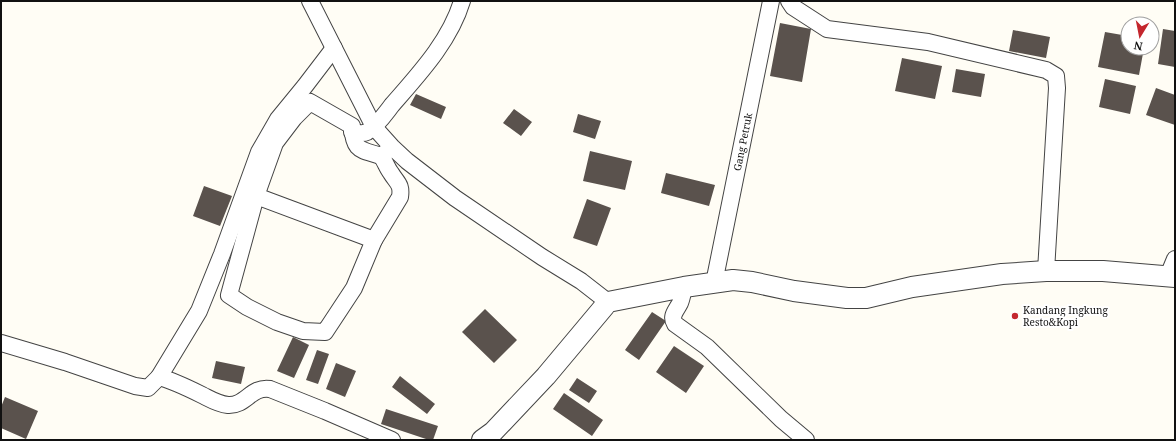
<svg xmlns="http://www.w3.org/2000/svg" width="1176" height="441" font-family="'Noto Serif',serif">
<rect width="100%" height="100%" fill="#fffdf5"/>
<!-- building -->
<path fill="#5a524d" d="M780,23l31,6 -9,53 -32,-6z
M1163,29l12,2v36l-17,-3z
M1013,30l37,7 -4,21 -37,-7z
M1105,32l23,4v12h16l-5,27 -41,-8z
M902,58l40,8 -7,33 -40,-8z
M956,69l29,5 -4,23 -29,-5z
M1105,79l31,7 -6,28 -31,-7z
M1156,88l19,7v30l-29,-10z
M416,94l30,13 -5,12 -31,-14z
M514,109l18,13 -11,14 -18,-13z
M578,114l23,7 -6,18 -22,-7z
M590,151l42,10 -7,29 -42,-9z
M666,173l49,12 -6,21 -48,-13z
M204,186l28,10 -12,30 -27,-10z
M587,199l24,9 -14,38 -24,-8z
M485,309l32,31 -23,23 -32,-31z
M652,312l14,9 -27,39 -14,-10z
M293,337l16,8 -15,33 -17,-7z
M674,346l30,20 -18,27 -30,-21z
M317,350l12,4 -11,30 -12,-4z
M216,361l29,6 -4,17 -29,-6z
M336,363l20,8 -11,26 -19,-8z
M400,376l35,28 -8,10 -35,-27z
M577,378l20,13 -8,12 -20,-13z
M564,393l39,27 -11,16 -39,-27z
M5,397l33,14 -12,28 -25,-11v-21z
M386,409l52,17 -5,14h-4l-48,-16z"/>
<g fill="none" stroke-linecap="round" stroke-linejoin="round">
<defs>
<g id="minor">
<path d="M310,1l64,126 18,20 15,14 48,37 87,59 39,24 27,21"/>
<path d="M789,1l4,6 34,22 101,13 118,28 10,6 1,12 -11,183"/>
<path d="M352,132c5,1 11,2 15,0 10,-6 18,-18 25,-27 27,-31 58,-64 70,-104"/>
<path d="M256,196l118,44 26,-43c2,-13 -3,-14 -9,-24 -4,-5 -6,-12 -10,-17l9,-7"/>
<path d="M374,240l-20,48 -29,44 -22,-1 -26,-9 -30,-15 -18,-12 27,-99 19,-53 19,-25 16,-16 42,24c2,26 8,23 29,30"/>
<path d="M1168,276l7,-17"/>
<path id="s1" d="M714,283l57,-282"/>
<path d="M684,287c-1,5 -2,11 -4,16 -4,8 -10,13 -5,21l32,23 74,72 25,21"/>
<path d="M1,343l64,19 70,24 13,2 11,-11 40,-66 23,-57 37,-102 19,-33 27,-33 29,-38"/>
<path d="M159,377c15,4 29,11 43,18 8,4 16,9 26,10 18,1 23,-19 42,-16l55,22 67,29"/>
</g>
<path id="tertiary" d="M482,440l11,-8 53,-56 62,-74 76,-15 49,-7 19,2 42,9 53,7h19l46,-11 90,-13 44,-3h57l72,6"/>
</defs>
<!-- minor casing -->
<use href="#minor" stroke="#444" stroke-width="18"/>
<!-- tertiary casing -->
<use href="#tertiary" stroke="#444" stroke-width="22"/>
<!-- minor -->
<use href="#minor" stroke="#fff" stroke-width="16"/>
<!-- tertiary -->
<use href="#tertiary" stroke="#fff" stroke-width="20"/>
</g>
<!-- markers -->
<circle fill="#c4262e" stroke="#fff" stroke-width="1.5" cx="1015" cy="316" r="4"/>
<g text-anchor="middle" dominant-baseline="central" stroke-width="4" stroke-linejoin="round" paint-order="stroke">
<!-- street labels -->
<g font-size="10" fill="#111" stroke="#fff">
<text stroke="none"><textPath href="#s1" startOffset="144">Gang Petruk</textPath></text>
</g>
<!-- poi labels -->
<g font-size="10" fill="#111" stroke="#fff" text-anchor="start">
<text x="1023" y="310">Kandang Ingkung<tspan x="1023" dy="12">Resto&amp;Kopi</tspan></text>
</g>
</g>
<!-- border -->
<rect width="1176" height="441" fill="none" stroke="#111111" stroke-width="4"/>
<!-- north arrow -->
<g transform="translate(1140 36) rotate(190)"><circle r="19" fill="#ffffff" stroke="#a0a0a0"/>
<path d="M0-3L7 15L0 10L-7 15Z" fill="#c4262e"/>
<text y="-6" font-size="11" font-weight="bold" text-anchor="middle" fill="#111111">N</text>
</g>
</svg>
